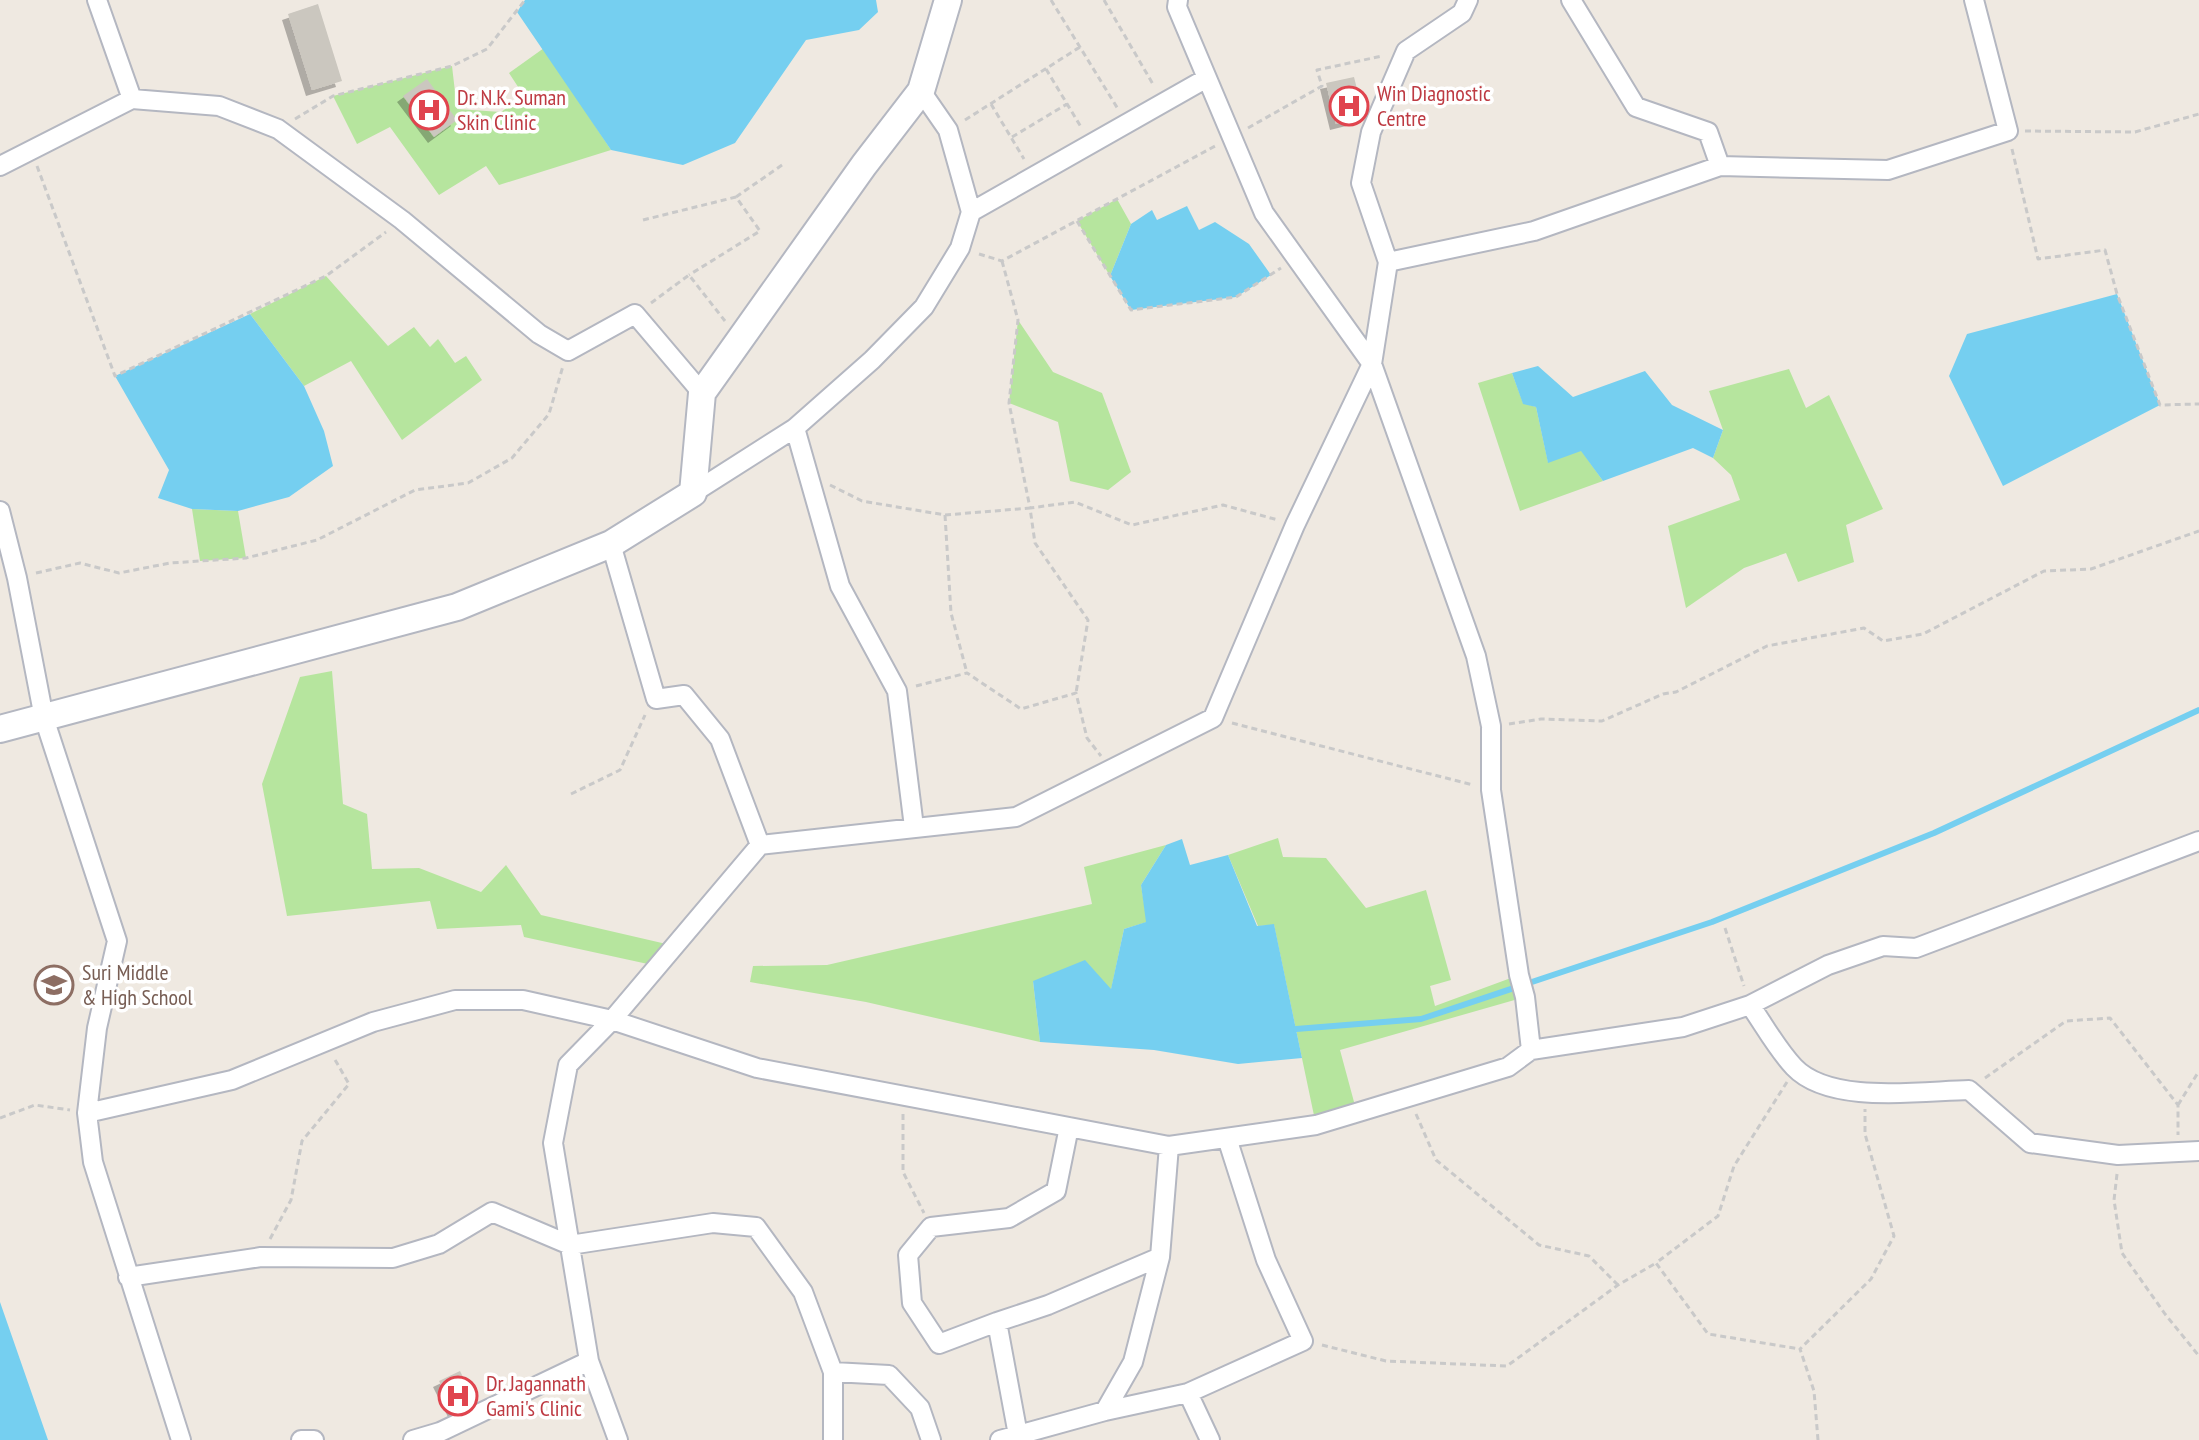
<svg xmlns="http://www.w3.org/2000/svg" width="2199" height="1440" font-family="'PT Sans Narrow',sans-serif">
<defs>
<filter id="shadow"><feDropShadow dx="-6" dy="6" stdDeviation="0" flood-color="#0004"/></filter>
</defs>
<rect width="100%" height="100%" fill="#efe9e1"/>
<!-- green -->
<path fill="#b6e59e" d="M544,48l67,102 -112,35 -13,-19 -47,29 -49,-68 -33,17 -24,-48 119,-30 5,43 44,3 23,-16 -15,-23z
M1117,199l14,25 -21,52 -33,-55z
M326,276l62,70 26,-19 16,20 8,-8 17,24 11,-7 16,24 -80,60 -51,-79 -47,25 -54,-72z
M1018,320l35,52 49,21 29,79 -23,18 -38,-9 -12,-59 -49,-19z
M1789,369l17,39 23,-13 54,114 -37,16 8,37 -56,20 -12,-29 -42,15 -58,40 -18,-82 72,-26 -9,-25 -18,-17 10,-28 -14,-39z
M1512,373l11,30 13,4 12,55 33,-12 22,31 -83,30 -42,-128z
M192,509l46,2 8,47 -46,3z
M332,671l11,133 24,10 5,55 47,-1 62,24 25,-27 35,50 134,31 -18,20 -133,-29 -3,-12 -84,4 -7,-28 -143,15 -25,-132 38,-107z
M1278,838l5,19 43,1 40,50 60,-18 25,90 -21,6 5,20 84,-31 6,22 -185,53 17,63 -41,12 -42,-200 -16,1 -30,-71z
M1166,845l-25,40 6,37 -23,7 -13,61 -78,-9 7,61 -174,-40 -116,-20 3,-16 74,-1 265,-61 -8,-37z"/>
<!-- water -->
<path fill="#75cff0" d="M525,0h351l2,12 -19,18 -53,10 -71,103 -52,22 -72,-15 -94,-138z
M1187,206l12,24 16,-8 34,22 22,31 -35,22 -105,13 -21,-34 21,-52 21,-14 5,10z
M2117,294l43,111 -157,81 -54,-110 18,-42z
M250,314l54,72 20,45 9,35 -44,31 -51,14 -46,-2 -34,-11 11,-28 -54,-94z
M1538,366l35,31 72,-26 27,34 51,25 -10,28 -20,-10 -90,33 -22,-30 -33,12 -12,-56 -13,-3 -11,-31z
M1182,839l8,26 38,-10 29,71 17,-2 28,134 -64,6 -84,-14 -114,-8 -7,-61 52,-21 26,29 13,-60 22,-7 -5,-37 25,-40z
M0,1302l48,138h-48z"/>
<g fill="none" stroke-linecap="round" stroke-linejoin="round">
<!-- stream -->
<path stroke="#75cff0" stroke-width="6" d="M1296,1029l125,-10 291,-97 222,-89 265,-123"/>
</g>
<!-- building -->
<path fill="#cbc7bf" filter="url(#shadow)" d="M318,4l24,77 -30,9 -24,-76z
M1354,77l10,40 -28,7 -10,-41z
M427,79l30,41 -23,17 -31,-41z
M460,1371l16,32 -21,10 -16,-32z"/>
<g fill="none" stroke-linecap="round" stroke-linejoin="round">
<defs>
<path id="street" d="M97,0l35,99
M1178,0l-1,7 87,206 108,151 104,292 15,70v64l28,185 6,22 6,53
M1571,0l65,107 72,25 12,34
M0,166l132,-67 87,7 59,23 124,91 137,114 29,17 67,-37 67,79
M971,212l236,-134
M1388,262l146,-31 186,-65 168,4 120,-39 -34,-131
M795,428l45,158 57,105 17,136
M693,493l102,-65 77,-68 52,-53 36,-59 11,-36 -23,-82 -27,-39
M0,511l17,67 27,140 73,223 -20,87 -10,85 6,49 88,278
M611,544l45,155 28,-4 36,44 40,106
M1750,1005c14,20 27,44 44,62 36,38 127,24 175,23l61,53 88,12 81,-4
M87,1113l145,-33 141,-58 82,-22h68l89,20 145,48 412,78 147,-21 192,-58 23,-17 152,-23 67,-22 78,-40 55,-19 33,2 283,-107
M128,1277l133,-20 132,1 46,-14 53,-32 78,33 143,-22 43,4 47,65 30,80v68
M997,1322l51,-17 112,-48
M833,1372l56,3 31,33 11,32
M1188,1393l22,47
M1105,1411l28,-49 27,-105 9,-111
M1018,1435l-21,-113 -58,22 -27,-41 -4,-48 23,-28 78,-9 47,-27 13,-64
M301,1440h13
M413,1440l27,-8 149,-71
M618,1440l-29,-79 -36,-218 15,-78 44,-45 148,-175 256,-28 197,-99 82,-193 77,-161 16,-102 -27,-79 10,-51 35,-81 56,-38 6,-13
M1000,1440l105,-29 83,-18 115,-52 -37,-81 -39,-122"/>
<path id="secondary" d="M0,729l457,-122 154,-63 82,-51 9,-100 162,-228 57,-74 27,-91"/>
</defs>
<!-- street casing -->
<use href="#street" stroke="#b4b7c1" stroke-width="22"/>
<!-- secondary casing -->
<use href="#secondary" stroke="#b4b7c1" stroke-width="30"/>
<!-- path -->
<path stroke="#c9c9c9" stroke-width="3" stroke-dasharray="6 4" stroke-linecap="butt" d="M1051,0l67,109
M1104,0l50,86
M1046,69l35,58
M991,104l33,55
M295,119l38,-23 119,-30 35,-17 38,-49
M965,120l115,-73
M1248,128l74,-42 -5,-16 65,-14
M2025,131l110,1 64,-18
M1012,137l55,-33
M2012,149l26,110 67,-9 12,44 43,111 39,-1
M37,166l78,210 211,-100 60,-44
M736,197l49,-34
M643,220l93,-23 24,34 -71,44
M1077,221l54,89 105,-13 45,-29
M979,254l23,7 215,-116
M1002,261l16,59 -9,83 21,105 45,-6 57,23 91,-20 55,15
M651,303l38,-28 36,46
M830,485l32,16 83,14 85,-7 5,35 53,77 -12,73
M945,515l6,98 16,60
M36,573l44,-10 39,10 51,-10 76,-5 71,-18 98,-50 53,-7 44,-25 37,-44 14,-48
M916,686l51,-13 54,36 55,-16 11,45 14,18
M1232,723l241,62
M1509,724l32,-5 61,2 61,-27 13,-2 91,-46 97,-18 19,13 40,-7 121,-63 47,-2 108,-38
M571,794l49,-24 25,-55
M1725,928l19,58
M1985,1078l81,-57 44,-3 68,87v30
M1787,1082l-53,84 -16,50 -62,47 52,71 92,15
M2178,1105l21,-34
M903,1114v58l21,41
M1416,1114l20,46 103,85 50,11 29,29
M0,1118l35,-13 35,5
M2117,1174l-3,26 8,53 43,61 34,42
M270,1239l21,-39 11,-59 47,-57 -15,-26
M1322,1345l64,16 121,5 111,-81 38,-22
M1818,1440l-4,-49 -14,-42 71,-70 23,-43 -29,-102v-25"/>
<!-- street -->
<use href="#street" stroke="#fff" stroke-width="18"/>
<!-- secondary -->
<use href="#secondary" stroke="#fff" stroke-width="26"/>
</g>
<!-- icons -->
<defs>
<symbol id="hospital-ring" viewBox="-11 -11 22 22"><circle r="9.5" fill="#fff" stroke="#e0444e" stroke-width="1.5"/><path d="M-5-5h3v3.5h4V-5h3V5h-3V1.5h-4V5h-3Z" fill="#e0444e"/></symbol>
<symbol id="school-ring" viewBox="-11 -11 22 22"><circle r="9.5" fill="#fff" stroke="#8d6e63" stroke-width="1.5"/><path d="M0-5L7-2L0 1L-7-2ZM-4 1L0 2.5L4 1V4Q0 6-4 4Z" fill="#8d6e63"/></symbol>
</defs>
<g fill-rule="evenodd">
<use href="#hospital-ring" x="1327" y="84" width="44" height="44"/>
<use href="#hospital-ring" x="407" y="88" width="44" height="44"/>
<use href="#school-ring" x="32" y="963" width="44" height="44"/>
<use href="#hospital-ring" x="436" y="1374" width="44" height="44"/>
</g>
<g text-anchor="middle" dominant-baseline="central" stroke-width="7" stroke-linejoin="round" paint-order="stroke">
<!-- health labels -->
<g font-size="22" fill="#be3a42" stroke="#fff" text-anchor="start">
<text x="1377" y="93">Win Diagnostic<tspan x="1377" dy="25">Centre</tspan></text>
<text x="457" y="97">Dr. N.K. Suman<tspan x="457" dy="25">Skin Clinic</tspan></text>
<text x="486" y="1383">Dr. Jagannath<tspan x="486" dy="25">Gami's Clinic</tspan></text>
</g>
<!-- education labels -->
<g font-size="22" fill="#785e54" stroke="#fff" text-anchor="start">
<text x="82" y="972">Suri Middle<tspan x="82" dy="25">&amp; High School</tspan></text>
</g>
</g>
</svg>
